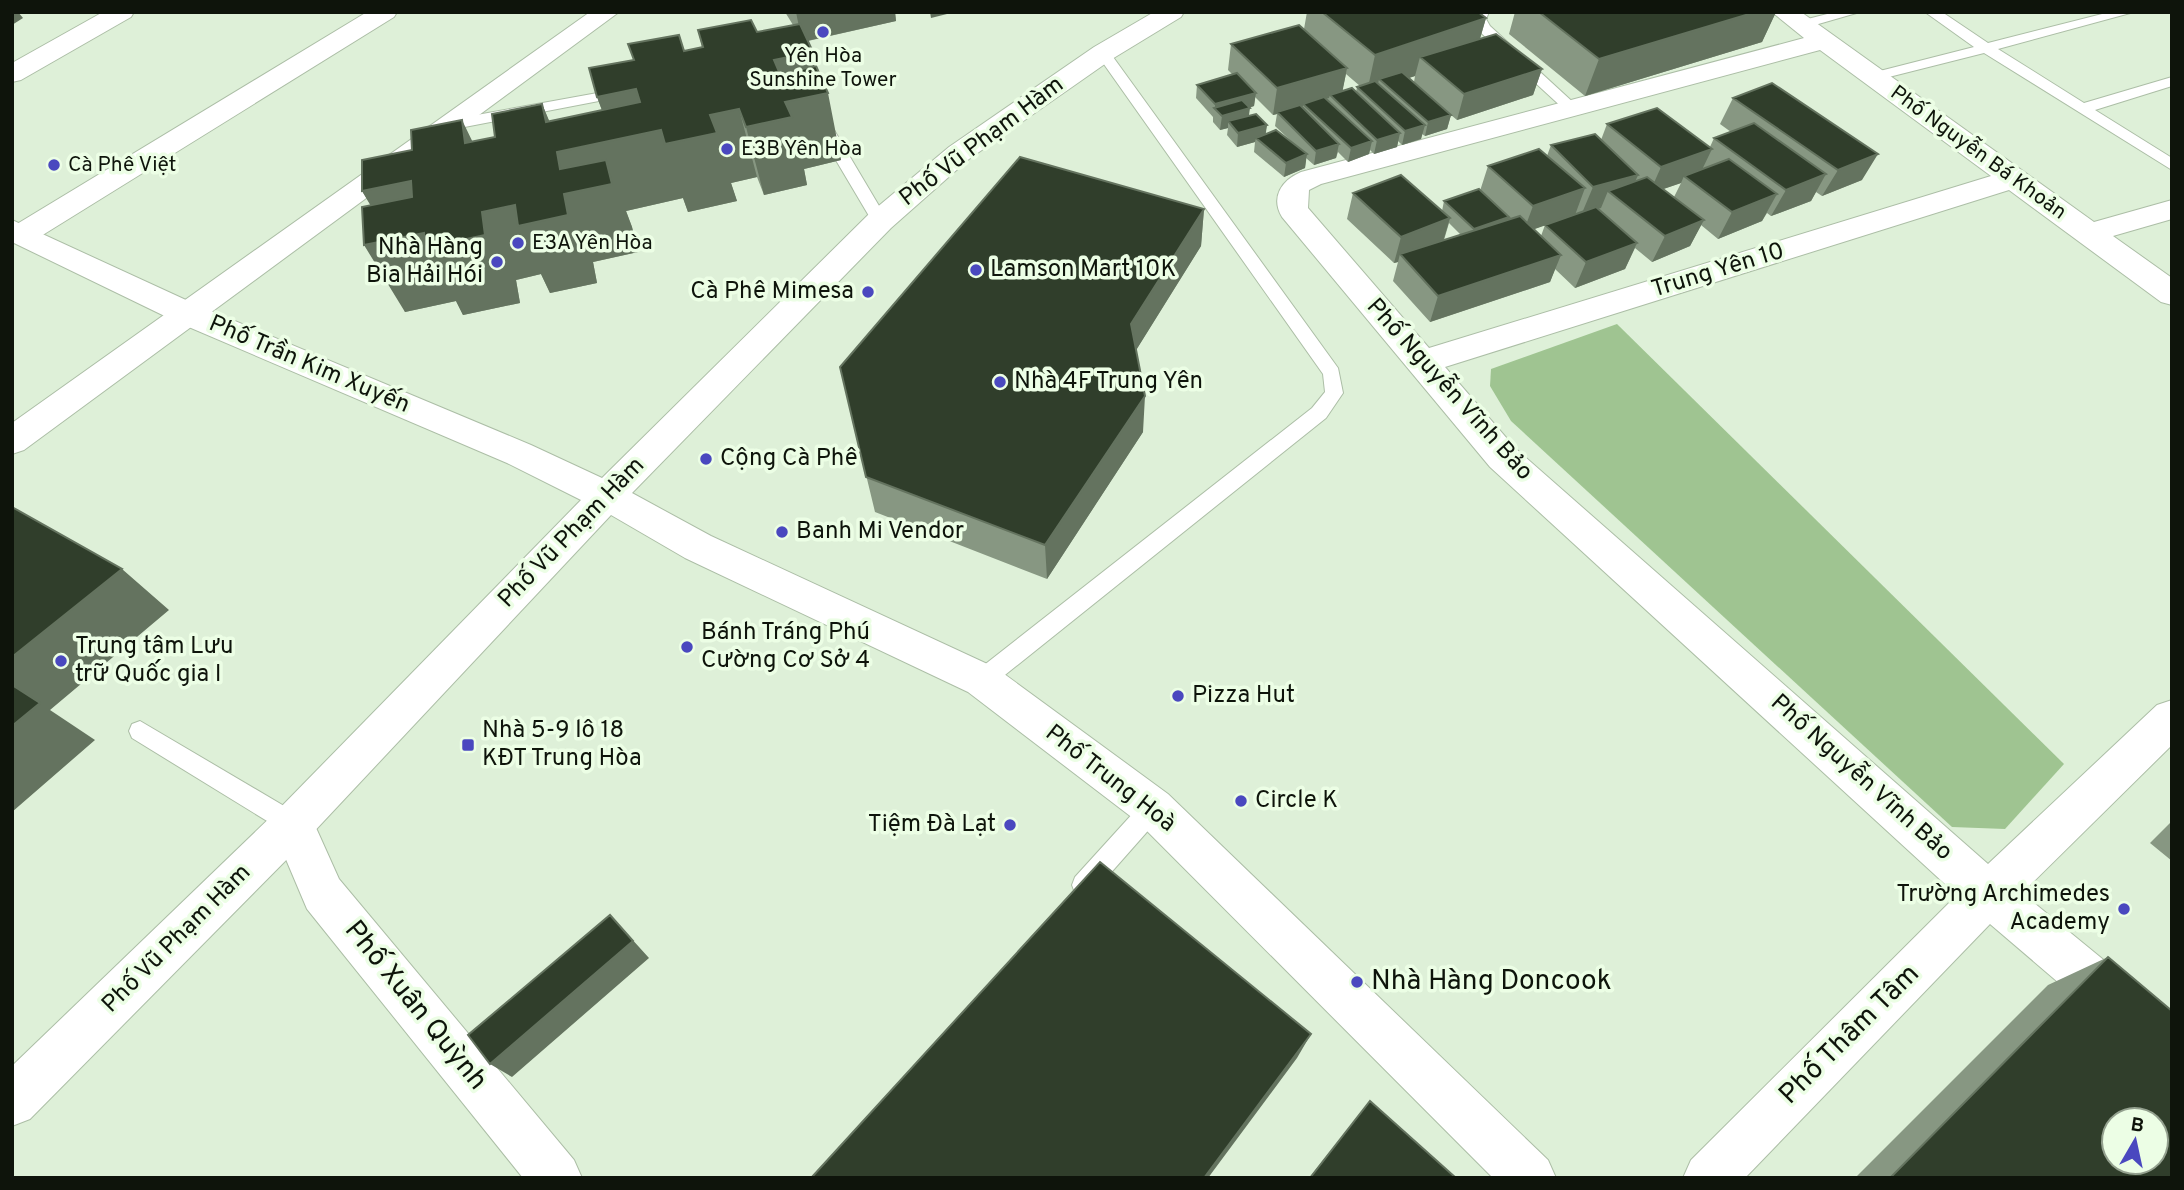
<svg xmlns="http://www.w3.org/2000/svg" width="2184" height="1190" font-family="Overpass,sans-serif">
<rect width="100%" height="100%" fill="#def0d8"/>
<!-- green -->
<path fill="#9fc491" d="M1617,324l447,440 -59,65 -53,-2 -441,-406 -21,-35 1,-17z"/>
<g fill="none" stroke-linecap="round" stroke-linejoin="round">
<defs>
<path id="service" d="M1475,12h14l-3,7 4,7 86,79 2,3 -2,3h-10l-87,-80 -7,-12z
M1835,12h25l-59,17 -7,-4 2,-3z
M1925,12h17l46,31 122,-31h24l-136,37 86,54 88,-26v9l-77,24 77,48v12l-188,-117 -111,28 -5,-1 -2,-3 2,-3 106,-27z
M1103,49l5,1 230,318 5,25 -17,25 -336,269 -8,2 -8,-2 -3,-7 3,-7 338,-265 13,-16 -2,-18 -227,-321z
M625,88l5,1 2,3 -2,3 -181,35 -8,-5 8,-5z
M826,125l8,5 54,91 -2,4 -6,1 -8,-5 -54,-91z
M140,721l161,95 4,8 -4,8 -8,3 -8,-3 -153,-94 -3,-7 3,-7z
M1153,797l8,3 4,8 -4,8 -68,77 -9,4 -9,-4 -3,-8 3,-8 70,-77z"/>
<path id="minor" d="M103,12h31l-3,5 -110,63 -9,2v-19z
M367,12h30l-3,5 -361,224 -11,3 -10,-3v-14z
M590,12h29l-595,438 -12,4v-31z
M1772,12h29l293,210 78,-22v19l-59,17 59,42v27l-11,-3 -152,-112 -564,177 71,82 472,415 169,-159 15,-5v45l-150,148 150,123v56l-17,-7 -165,-141 -245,254h-62l8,-18 266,-265 -467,-428 -208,-250c-12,-20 0,-37 19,-45l503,-134zM1820,50l171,126 -562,172 -121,-140 1,-18 12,-6z
M293,804l15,6 31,69 235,281 8,18h-59l-216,-269 -36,-85 7,-14z"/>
<path id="tertiary" d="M1154,12h30l-3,5 -69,42 -143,100 -78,69 -259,265 79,43 285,132 172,126 380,366 8,18h-63l-355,-356 -170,-130 -283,-134 -74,-43 -303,323 -278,281 -18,7v-60l266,-256 303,-310 -74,-37 -330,-141 -165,-80v-22l187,86 332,139 71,33 267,-264 80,-67 145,-100z"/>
</defs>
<!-- service casing -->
<use href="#service" stroke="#acbea6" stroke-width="2"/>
<!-- minor casing -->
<use href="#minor" stroke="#acbea6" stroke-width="2"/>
<!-- tertiary casing -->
<use href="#tertiary" stroke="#acbea6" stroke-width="2"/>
<!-- service -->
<use href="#service" fill="#fff" fill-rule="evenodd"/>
<!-- minor -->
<use href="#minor" fill="#fff" fill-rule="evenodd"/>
<!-- tertiary -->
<use href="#tertiary" fill="#fff" fill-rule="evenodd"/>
</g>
<!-- wall -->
<path fill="#879782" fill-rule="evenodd" d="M785,12h110l1,9 -88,20 33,119 -37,9 3,16 -43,10 -7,-18 -26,6 6,18 -49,11 -5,-14 -57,13 6,16 6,25 -45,10 4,21 -47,10 -9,-19 -25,6 4,23 -57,12 -7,-14 -51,11 -34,-107 -9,-14 111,-49 22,-5 47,-33 7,17 53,-11 -5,-13 87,-46 18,-4 -4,-17 59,2 36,-7z
M1307,12h171l8,6 -6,21 62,30 -9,26 -76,25 -12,-10 6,5 -4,14 -22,7 -3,-2 -1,5 -19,6 -4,-4 -1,6 -23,7 -4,-4 -1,4 -21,8 -10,-10 -2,6 -22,7 -8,-7 -1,10 -21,9 -30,-25 1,-10 -18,5 -10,-12 1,-7 -8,2 -7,-8v-5l-17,-19 1,-13 36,-10 -5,-5 3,-26 73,-15zM1346,74l14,12 -3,1 -1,5 -14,-1zM1415,76l-1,6 -5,-4zM1255,97l18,18 4,-1 -2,12 17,16 -27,-8 2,-9 -18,-9v-8l5,-2z
M1515,12h261l-14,30 -177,54 -76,-62z
M1733,98l129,82 -40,16 -6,-4 -5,9 -40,15 -4,-3 -5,8 -44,18 -17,-14 -11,21 -38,16 -17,-14 -10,21 -50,19 -20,-19 -5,13 -120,40 -37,-41 5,-19 -4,1 -47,-44 6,-26 89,18 2,-10 36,-10 8,-25 59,-10 4,-11 50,-5 6,-16 103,23 4,-9 17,-6 -11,-8zM1681,183l-7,14 -11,-8zM1449,223l12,12 -17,5zM1545,225l-4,11 -7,-7z
M1204,209l-3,37 -65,104 7,82 -96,147 -172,-67 -35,-145z
M2172,821v40l-22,-18z
M2108,957l64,221h-317l193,-193z
M1370,1101l86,77h-147z"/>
<!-- shaded-wall -->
<path fill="#64735f" d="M12,12h6l5,6 -11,7z
M796,12h99l1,9 -94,21z
M930,12h25l-24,6z
M1756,12h20l-14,30 -177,54 14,-37z
M1486,18l-11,37 -55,2 -5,19 -28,9 -8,-6 -2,10 -10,3 8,-37z
M813,52l8,42 7,-1 13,67 -37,9 3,16 -43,10 -18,-68 28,-67z
M1347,68l-5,26 -12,1 -1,3 -25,7 -1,-1v2l-24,7 -2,-1v2l-4,1 4,-27z
M1542,69l-9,26 -76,25 7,-26z
M636,89l74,26 29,-6 18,68 -26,6 6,18 -49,11 -5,-14 -57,13 6,16 6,25 -45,10 4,21 -47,10 -9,-19 -25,6 4,23 -57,12 -7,-14 -51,11 -41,-67 27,-5 -29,-49 103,-48 -3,-23 33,68 65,-19 -14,-47 -4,-18 20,47 51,-11 -16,-43z
M1256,93l-2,13 -33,10 -6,-7v-5z
M1250,108l-2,14 -20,-1v7l-8,2 2,-14z
M1451,115l-4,14 -22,7 3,-14z
M1267,125l-2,14 -9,-1 -1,4 -18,5 1,-14z
M1425,125l-4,14 -19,6 3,-14z
M1400,133l-3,14 -23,7 3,-14z
M1372,141l-3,13 -21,8 3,-14z
M1339,144l-3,14 -22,7 2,-14z
M1712,149l-13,27h-15l-3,7 -32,11 12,-27z
M1307,154l-2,14 -21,9 2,-14z
M1878,154l-16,26 -40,16 16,-26z
M1826,174l-15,27 -40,15 15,-26z
M1638,175l-11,26 -19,-10 -7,17 -19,5 11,-26z
M1585,188l-10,27 -52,18 10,-27z
M1777,194l-15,27 -44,18 14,-27z
M1204,209l-3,37 -71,114 1,-36z
M1509,217l-5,14 -34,12 4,-14z
M1450,218l-8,27 -42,9 -2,8 -4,1 7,-26z
M1704,220l-14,26 -38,16 13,-26z
M1637,243l-12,26 -50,19 11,-26z
M1561,255l-11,27 -120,40 8,-26z
M1145,396l-2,36 -96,147 -2,-34z
M122,569l47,41 -119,100 45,30 -83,72v-155z
M610,915l39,43 -137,119 -22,-13z
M1311,1034l-14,24 -89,120h-4z"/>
<!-- building -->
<path fill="#303e2b" stroke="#64735f" stroke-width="2" fill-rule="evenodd" d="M1322,12h156l8,6 -111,37z
M1539,12h217l-157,47z
M751,20l6,12 43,-8 13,28 -39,8 6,14 36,-8 12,27 -43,9 7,15 -46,10 -7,-18 -29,6 7,18 -52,11 -4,-14 -104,22 3,17 46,-9 6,24 -48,10 4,21 -50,11 -3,-21 -33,7 3,23 -60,13 -1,-15 -60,12 -2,-38 50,-10 -1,-16 -49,10v-31l50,-10 -1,-20 51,-10 3,23 30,-6 -3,-23 50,-10 4,18 94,-20 -4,-13 -39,8 -8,-29 45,-8 -6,-16 51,-9 5,16 19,-4 -5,-17z
M1299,25l48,43 -70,20 -46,-44z
M1496,34l46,35 -78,25 -44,-37z
M1402,72l49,43 -23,7 -49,-43z
M1237,73l19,20 -41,11 -18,-19z
M1375,81l50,44 -20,6 -48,-44z
M1772,83l106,71 -40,16 -105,-72z
M1352,88l48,45 -23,7 -47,-45z
M1324,97l48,44 -21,7 -48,-44z
M1242,100l8,8 -28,8 -8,-8z
M1300,105l39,39 -23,7 -39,-39z
M1657,108l55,41 -51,18 -54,-43z
M1256,114l11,11 -29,8 -10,-12z
M1754,123l72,51 -40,16 -72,-52z
M1276,130l31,24 -21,9 -30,-25z
M1595,134l43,41 -45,12 -42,-42z
M1539,149l46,39 -52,18 -45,-40z
M1020,157l184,52 -73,115 14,72 -100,149 -179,-68 -26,-110z
M1729,159l48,35 -45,18 -48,-36z
M1401,175l49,43 -49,19 -48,-44z
M1647,177l57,43 -39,16 -57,-45z
M1479,189l30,28 -35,12 -30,-28z
M1596,207l41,36 -51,19 -41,-37z
M1520,216l41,39 -123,41 -38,-42z
M12,507l110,62 -110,88z
M12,685l28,18 -28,23z
M1100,862l211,172 -107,144h-393z
M610,915l23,26 -143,123 -22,-29z
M2108,957l64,54v167h-282zM2114,1120h42v42h-42z
M1370,1101l86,77h-146z"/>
<!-- markers -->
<g fill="#4a48bf" stroke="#ecfee5" stroke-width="2.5">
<circle cx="823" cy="32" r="7"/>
<circle cx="727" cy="149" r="7"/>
<circle cx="54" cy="165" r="7"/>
<circle cx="518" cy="243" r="7"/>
<circle cx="497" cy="262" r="7"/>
<circle cx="976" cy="270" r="7"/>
<circle cx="868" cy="292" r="7"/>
<circle cx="1000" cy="382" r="7"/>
<circle cx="706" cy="459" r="7"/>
<circle cx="782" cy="532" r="7"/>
<circle cx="687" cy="647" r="7"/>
<circle cx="61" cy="661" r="7"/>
<circle cx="1178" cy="696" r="7"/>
<rect x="461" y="738" width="14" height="14" rx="3.5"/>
<circle cx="1241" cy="801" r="7"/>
<circle cx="1010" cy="825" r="7"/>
<circle cx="2124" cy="909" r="7"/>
<circle cx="1357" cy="982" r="7"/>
</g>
<g text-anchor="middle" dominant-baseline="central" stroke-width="7" stroke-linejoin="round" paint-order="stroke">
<!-- far-poi labels -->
<g font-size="21" fill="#0e140b" stroke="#ecfee5" text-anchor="start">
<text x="823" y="56" text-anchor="middle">Yên Hòa<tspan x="823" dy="24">Sunshine Tower</tspan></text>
<text x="741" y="149">E3B Yên Hòa</text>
<text x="68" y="165">Cà Phê Việt</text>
<text x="532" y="243">E3A Yên Hòa</text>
</g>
<!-- far-street labels -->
<g font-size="21" fill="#0e140b" stroke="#ecfee5">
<text transform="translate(1978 153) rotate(36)">Phố Nguyễn Bá Khoản</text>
</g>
<!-- street labels -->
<g font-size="24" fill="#0e140b" stroke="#ecfee5">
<text transform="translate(982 142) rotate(-37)">Phố Vũ Phạm Hàm</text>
<text transform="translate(1718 271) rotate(-17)">Trung Yên 10</text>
<text transform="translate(309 365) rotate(23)">Phố Trần Kim Xuyến</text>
<text transform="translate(1449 390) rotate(48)">Phố Nguyễn Vĩnh Bảo</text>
<text transform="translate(572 533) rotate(-46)">Phố Vũ Phạm Hàm</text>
<text transform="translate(1861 778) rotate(42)">Phố Nguyễn Vĩnh Bảo</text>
<text transform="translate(1110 779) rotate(38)">Phố Trung Hoà</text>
<text transform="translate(177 939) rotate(-45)">Phố Vũ Phạm Hàm</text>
</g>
<!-- poi labels -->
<g font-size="24" fill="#0e140b" stroke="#ecfee5" text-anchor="start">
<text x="483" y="248" text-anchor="end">Nhà Hàng<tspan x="483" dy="28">Bia Hải Hói</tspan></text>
<text x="990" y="270">Lamson Mart 10K</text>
<text x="854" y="292" text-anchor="end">Cà Phê Mimesa</text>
<text x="1014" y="382">Nhà 4F Trung Yên</text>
<text x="720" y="459">Cộng Cà Phê</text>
<text x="796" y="532">Banh Mi Vendor</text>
<text x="701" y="633">Bánh Tráng Phú<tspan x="701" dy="28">Cường Cơ Sở 4</tspan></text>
<text x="75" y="647">Trung tâm Lưu<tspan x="75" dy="28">trữ Quốc gia I</tspan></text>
<text x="1192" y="696">Pizza Hut</text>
<text x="482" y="731">Nhà 5-9 lô 18<tspan x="482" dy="28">KĐT Trung Hòa</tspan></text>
<text x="1255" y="801">Circle K</text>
<text x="996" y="825" text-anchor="end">Tiệm Đà Lạt</text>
<text x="2110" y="895" text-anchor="end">Trường Archimedes<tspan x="2110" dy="28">Academy</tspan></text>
</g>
<!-- near-poi labels -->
<g font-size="28" fill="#0e140b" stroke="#ecfee5" text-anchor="start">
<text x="1371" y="982">Nhà Hàng Doncook</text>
</g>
<!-- near-street labels -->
<g font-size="28" fill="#0e140b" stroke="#ecfee5">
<text transform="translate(415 1006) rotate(51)">Phố Xuân Quỳnh</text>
<text transform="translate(1850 1035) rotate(-45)">Phố Thâm Tâm</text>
</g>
</g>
<!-- border -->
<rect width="2184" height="1190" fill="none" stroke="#0e140b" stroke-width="28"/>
<!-- north arrow -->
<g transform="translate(2135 1141) rotate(9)"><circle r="33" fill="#ecfee5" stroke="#93a08e" stroke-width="2"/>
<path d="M0-5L12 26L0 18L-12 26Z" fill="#4a48bf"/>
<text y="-10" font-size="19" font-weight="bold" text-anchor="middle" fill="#0e140b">B</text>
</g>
</svg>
